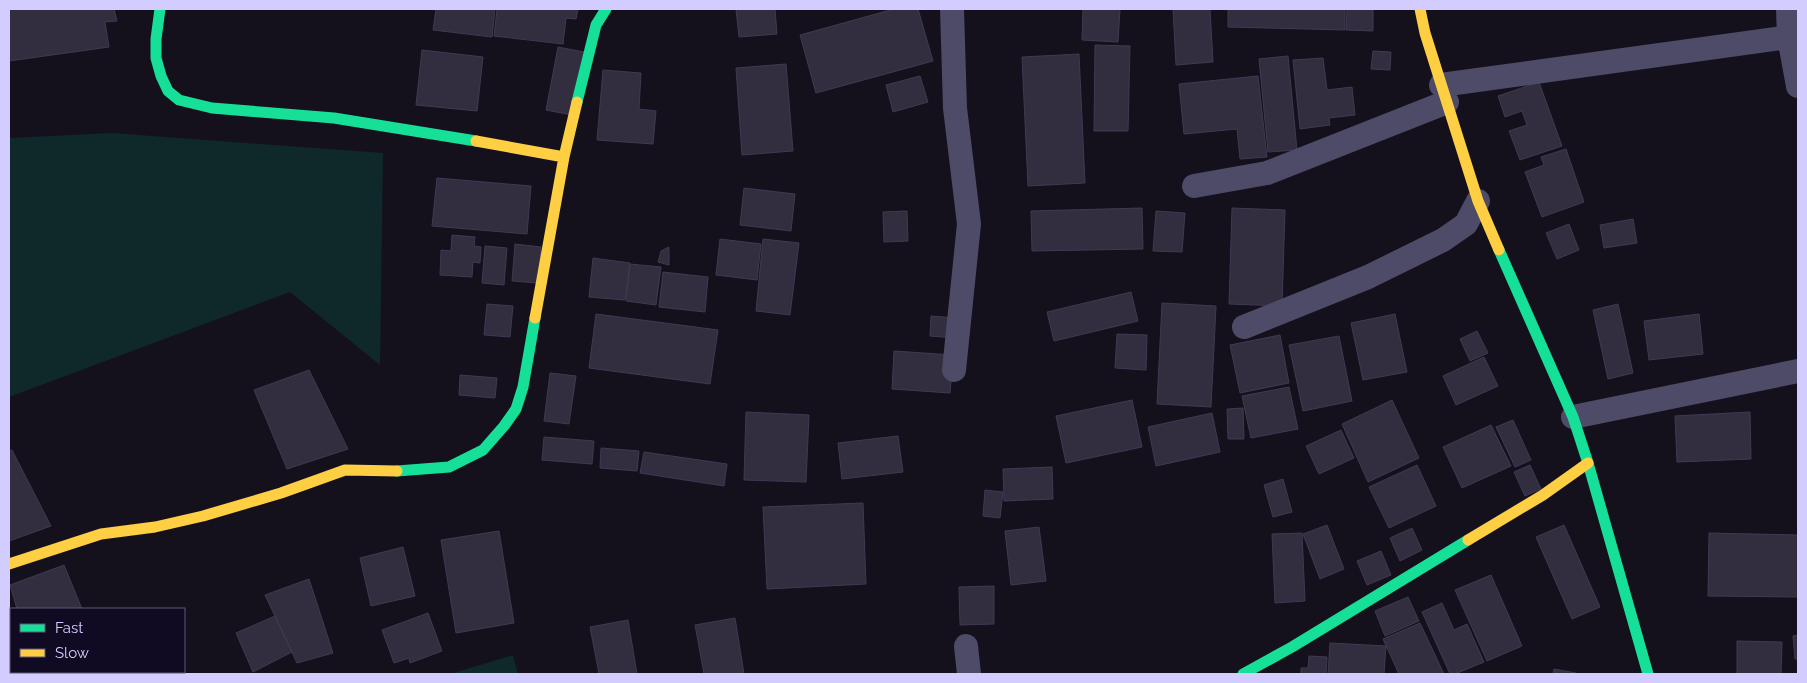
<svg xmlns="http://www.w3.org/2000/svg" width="1807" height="683" font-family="Raleway,sans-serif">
<rect width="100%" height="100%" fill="#14111d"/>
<!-- green -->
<path fill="#0f292a" d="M112,133l271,20 -3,212 -90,-73 -281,105v-259z
M513,655l5,19h-68z"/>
<!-- building -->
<path fill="#322e40" stroke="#3f3a52" d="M9,9h105l3,12 -12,1 4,25 -100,14z
M436,9h59l-3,28 -59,-7z
M497,9h81l-2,10 -10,-1 -3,26 -69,-8z
M736,9h39l2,25 -38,3z
M894,9h24l15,52 -117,32 -16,-58z
M1083,9h37l-2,33 -36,-2z
M1173,9h37l3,53 -37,3z
M1228,9h117v21l-117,-3z
M1347,9h26v22l-27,-1z
M1095,45l35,1 -2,85h-34z
M558,47l26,5 -12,63 -26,-5z
M422,50l61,7 -6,54 -61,-6z
M1373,51l18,1 -1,18 -19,-1z
M1079,54l6,129 -57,3 -6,-129z
M1288,56l9,94 -29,2 -9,-93z
M1323,58l4,32 25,-3 3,28 -26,3 1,7 -30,4 -7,-69z
M786,64l7,87 -51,4 -6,-87z
M603,70l38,3 -2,36 17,2 -3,33 -56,-4z
M920,76l8,26 -35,10 -7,-27z
M1258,76l9,81 -27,2 -3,-30 -53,5 -5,-50z
M1539,82l23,64 -42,14 -11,-29 18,-6 -5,-14 -17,6 -7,-21z
M1566,149l18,53 -42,15 -17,-45 19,-7 -3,-8z
M437,178l94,8 -4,48 -95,-8z
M744,188l51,6 -4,37 -51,-6z
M1142,208l1,41 -111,2 -1,-40z
M1232,208l53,2 -3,96 -53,-2z
M907,211l1,30 -24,1 -1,-30z
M1156,211l29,2 -3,39 -29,-1z
M1633,219l4,24 -33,5 -4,-23z
M1569,224l10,26 -22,9 -11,-26z
M452,235l23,2 -1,9 7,1 -1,16 -7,-1 -1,15 -32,-2 1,-25 10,1z
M720,239l41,5 -4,36 -41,-5z
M763,239l36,4 -9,72 -34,-4z
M515,244l26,3 -3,36 -26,-2z
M485,246l22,2 -3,37 -22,-2z
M669,247v18l-11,-3 3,-11z
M593,258l37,5 -5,37 -36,-3z
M630,264l31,3 -5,38 -30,-4z
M663,272l45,5 -3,35 -46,-5z
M1131,292l7,29 -84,20 -7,-29z
M1162,303l54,3 -5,101 -54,-3z
M487,304l26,2 -3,31 -26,-2z
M1618,304l15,69 -25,6 -15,-69z
M596,314l122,16 -8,54 -121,-16z
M1395,314l12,58 -44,8 -12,-57z
M1699,314l4,40 -54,6 -5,-39z
M931,316l25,2 -1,20 -25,-2z
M1477,331l11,22 -18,8 -10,-22z
M1117,334l30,1 -1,35 -31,-2z
M1280,335l9,48 -49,10 -10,-48z
M1339,336l13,65 -49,10 -14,-66z
M894,351l59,4 -3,38 -58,-4z
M1484,357l14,29 -42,19 -13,-29z
M309,370l39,79 -61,20 -33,-79z
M550,373l26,3 -7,48 -25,-3z
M460,375l37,3 -2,20 -36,-3z
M1289,387l9,42 -47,9 -9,-42z
M1132,400l10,47 -76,16 -10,-47z
M1392,400l27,58 -51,24 -26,-58z
M1243,408l1,31h-16l-1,-30z
M746,412l63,3 -3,67 -62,-2z
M1750,412l1,47 -74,3 -2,-46z
M1212,413l8,39 -64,14 -8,-39z
M1513,420l18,40 -16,7 -19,-40z
M1491,425l20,41 -49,22 -19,-41z
M1341,430l13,28 -35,16 -13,-28z
M898,436l5,36 -61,7 -4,-36z
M544,437l50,4 -2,23 -50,-4z
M601,448l38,3 -2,20 -37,-3z
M12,450l39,76 -42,15v-90z
M644,452l83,12 -3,22 -84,-13z
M1417,465l19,41 -47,22 -20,-41z
M1530,465l11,24 -16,7 -11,-24z
M1052,467l1,32 -49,2 -1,-32z
M1283,479l9,33 -19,5 -9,-32z
M985,490l18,2 -3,26 -17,-2z
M863,503l3,81 -99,5 -4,-82z
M1327,525l17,44 -24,10 -17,-45z
M1564,525l36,82 -28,12 -36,-82z
M1039,527l7,54 -35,4 -6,-54z
M1412,528l10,22 -22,11 -10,-23z
M499,531l15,92 -58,10 -15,-93z
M1302,533l3,68 -30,2 -3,-69z
M1709,533l89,2v62l-90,-1z
M403,547l12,49 -44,10 -11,-48z
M1381,551l10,24 -24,10 -10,-24z
M64,565l18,44h-65l-7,-24z
M1491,575l31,71 -35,15 -32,-71z
M309,579l24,74 -36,10 -32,-68z
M994,586v38l-34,1 -1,-38z
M1408,597l11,24 -34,15 -10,-25z
M1442,603l12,27 13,-6 17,38 -29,12h-5l-28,-62z
M428,613l14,38 -32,12 -1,-5 -15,5 -12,-33z
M275,616l17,36 -39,20 -17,-39z
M735,618l9,56h-40l-9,-49z
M628,620l9,54h-38l-9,-47z
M1420,623l24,51h-45l-16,-35z
M1798,635v24h-3l-2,-23z
M1737,641l45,1 -1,32h-44z
M1330,643l56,3 -2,28h-56z
M9,656h2v16h12v2h-14z
M1309,656l18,1 -1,17h-25v-6h7z
M1554,669l22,4v1h-23z"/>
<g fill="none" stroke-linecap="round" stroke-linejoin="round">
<!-- street -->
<path stroke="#4d4b67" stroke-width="24" d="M952,9l3,99 14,116 -15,146
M1788,9l1,28
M1441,85l348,-48 9,49
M1194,186l73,-13 180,-71
M1244,327l124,-50 75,-37 23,-16 12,-23
M1573,417l225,-46
M966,646l3,28"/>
<!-- fast -->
<path stroke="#16e098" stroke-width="11" d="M160,9l-4,30v19l5,18 7,15 11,9 33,8 122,10 142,23
M577,102l19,-77 10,-16
M1499,250l74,167 15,46 60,211
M397,471l52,-4 34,-17 21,-24 12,-17 7,-22 12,-69
M1243,674l49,-27 176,-107"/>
<!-- slow -->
<path stroke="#ffcf43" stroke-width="11" d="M1420,9l5,24 53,168 21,49
M476,141l88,16
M535,318l29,-161 13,-55
M1468,540l75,-45 45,-32
M9,564l92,-30 54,-7 48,-11 78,-23 64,-23 52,1"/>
</g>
<!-- border -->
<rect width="1807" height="683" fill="none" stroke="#d3cdff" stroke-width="20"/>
<!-- legend -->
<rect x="10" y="608" width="175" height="65" fill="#100b23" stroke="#5e597b"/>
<rect x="20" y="624" width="25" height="8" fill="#16e098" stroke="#5e597b"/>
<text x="55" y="633" font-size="15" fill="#d3cdff">Fast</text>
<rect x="20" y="649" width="25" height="8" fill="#ffcf43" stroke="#5e597b"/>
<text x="55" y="658" font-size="15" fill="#d3cdff">Slow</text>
</svg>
